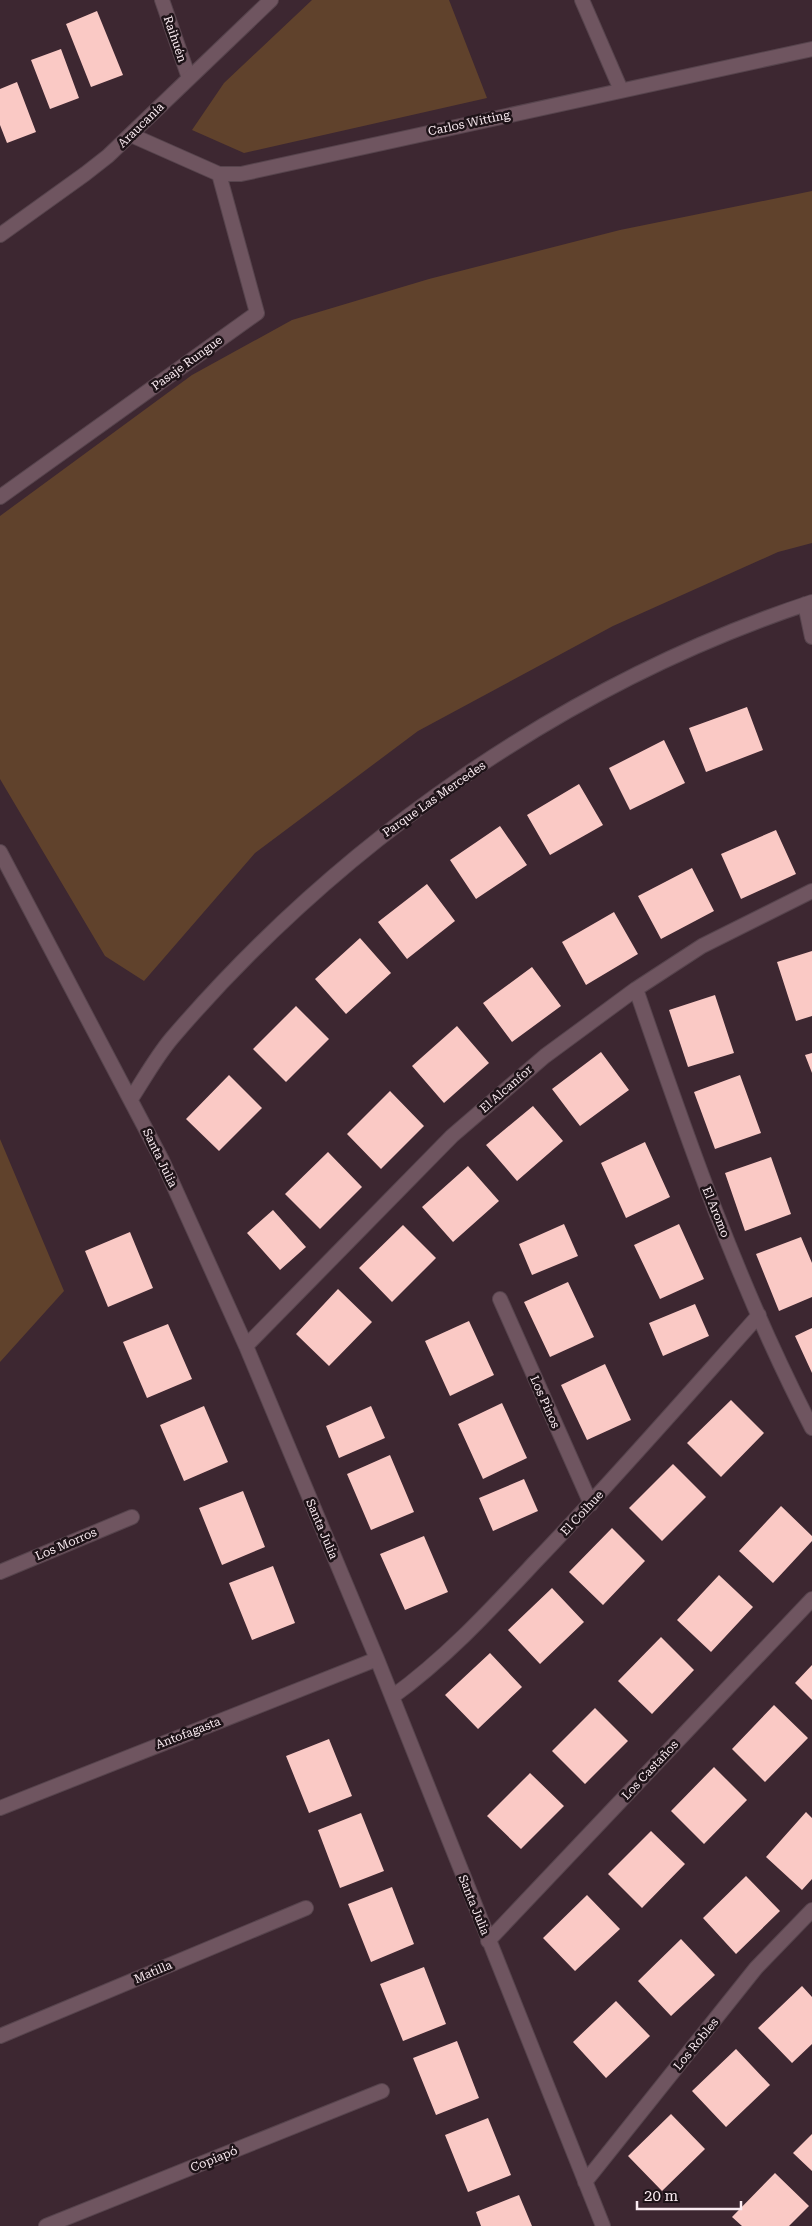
<svg xmlns="http://www.w3.org/2000/svg" width="812" height="2226" font-family="'Roboto Serif',serif">
<rect width="100%" height="100%" fill="#3d2731"/>
<!-- green -->
<path fill="#60422c" d="M312,0h137l38,98 -243,55 -52,-23 32,-47z
M812,191v352l-34,9 -165,74 -195,105 -163,122 -111,128 -39,-25 -105,-177v-263l192,-141 100,-55 137,-41 191,-49z
M0,1139l64,152 -64,71z"/>
<!-- building -->
<path fill="#fac9c5" d="M97,11l26,64 -32,12 -25,-63z
M61,49l18,49 -29,11 -19,-49z
M17,82l19,50 -29,11 -7,-18v-36z
M747,707l16,43 -57,22 -17,-44z
M664,740l21,43 -55,27 -21,-42z
M579,784l24,41 -53,30 -23,-40z
M500,826l27,39 -51,34 -26,-39z
M776,830l20,44 -55,25 -20,-45z
M692,868l22,43 -53,28 -23,-43z
M427,884l28,37 -48,38 -29,-37z
M614,912l24,42 -52,31 -24,-43z
M360,938l31,35 -45,41 -31,-35z
M812,951v65l-16,5 -19,-59z
M532,967l29,39 -49,36 -29,-39z
M715,995l19,58 -46,14 -19,-57z
M296,1006l33,33 -43,43 -33,-33z
M457,1026l32,37 -45,40 -32,-37z
M601,1052l28,38 -49,36 -28,-37z
M812,1053v20l-7,-18z
M229,1075l33,33 -43,43 -33,-32z
M740,1075l21,58 -46,16 -21,-57z
M390,1091l34,35 -43,43 -34,-35z
M533,1106l30,35 -46,40 -31,-36z
M645,1142l25,55 -44,21 -25,-55z
M328,1152l34,35 -42,42 -35,-35z
M771,1157l20,57 -46,17 -20,-58z
M468,1166l31,35 -46,41 -31,-35z
M273,1210l33,37 -26,23 -33,-37z
M564,1224l14,32 -46,19 -13,-31z
M679,1224l25,55 -44,20 -26,-54z
M403,1225l33,33 -44,44 -33,-34z
M130,1232l23,56 -45,19 -23,-56z
M801,1237l11,26v34l-33,14 -23,-57z
M568,1282l26,55 -44,20 -26,-55z
M338,1289l34,33 -43,44 -33,-32z
M695,1304l14,32 -46,20 -14,-33z
M469,1321l25,54 -44,21 -25,-55z
M168,1324l24,55 -45,19 -24,-56z
M812,1328v45l-17,-37z
M605,1364l26,56 -44,20 -26,-55z
M731,1400l33,33 -43,44 -34,-34z
M502,1403l25,55 -44,21 -25,-55z
M204,1406l24,56 -44,19 -24,-56z
M371,1406l14,32 -46,20 -13,-32z
M390,1455l24,57 -43,18 -24,-56z
M673,1464l33,33 -44,44 -33,-33z
M524,1479l14,32 -45,20 -14,-33z
M243,1491l22,56 -43,18 -23,-57z
M781,1506l31,30v5l-39,42 -34,-32z
M612,1528l33,33 -42,44 -34,-33z
M424,1536l24,56 -43,18 -25,-56z
M273,1566l22,57 -43,17 -23,-57z
M719,1575l34,32 -42,45 -34,-32z
M552,1588l32,34 -44,42 -32,-34z
M661,1637l33,33 -42,44 -34,-33z
M490,1653l32,34 -44,42 -33,-34z
M812,1665v35l-17,-17z
M774,1705l34,33 -43,44 -33,-33z
M595,1708l33,33 -43,43 -33,-33z
M329,1739l23,57 -43,17 -23,-57z
M714,1767l33,33 -43,44 -33,-33z
M530,1773l34,33 -43,43 -34,-33z
M806,1812l6,6v61l-10,11 -36,-33z
M361,1813l23,58 -44,17 -22,-58z
M651,1831l34,33 -43,44 -34,-34z
M746,1876l34,35 -44,43 -33,-36z
M392,1887l22,57 -43,18 -23,-58z
M587,1895l33,34 -45,42 -32,-33z
M681,1939l34,36 -44,41 -33,-35z
M424,1967l22,57 -43,17 -23,-57z
M802,1986l10,11v47l-20,19 -34,-35z
M616,2001l34,35 -44,42 -33,-36z
M457,2041l22,57 -43,17 -23,-57z
M736,2049l34,36 -44,42 -34,-36z
M671,2114l34,35 -43,42 -34,-35z
M488,2118l23,57 -43,17 -23,-57z
M812,2134v37l-19,-18z
M775,2173l34,33 -20,20h-47l-10,-9z
M519,2195l13,31h-51l-5,-14z"/>
<g fill="none" stroke-linecap="round" stroke-linejoin="round">
<defs>
<path id="minor" d="M162,0l27,78
M582,0l39,90
M131,135l88,39h22l571,-125
M0,497l257,-184 -38,-139
M805,604l7,33
M0,852l162,308 84,186 131,313 226,567
M636,989c51,149 103,299 176,439
M131,1099c13,-20 25,-42 41,-61 168,-196 394,-355 640,-436
M500,1299l91,205
M246,1346l206,-210 93,-80 91,-67 66,-43 110,-55
M0,1572l132,-55
M392,1697c54,-39 98,-87 143,-135 77,-80 150,-164 224,-247
M0,1808l377,-149
M488,1941l324,-342
M0,2036l306,-128
M585,2182l171,-214 56,-58
M46,2226l336,-135"/>
<path id="tertiary" d="M0,235l85,-61 23,-18 163,-156"/>
</defs>
<!-- minor casing -->
<use href="#minor" stroke="#57444d" stroke-width="16"/>
<!-- tertiary casing -->
<use href="#tertiary" stroke="#57444d" stroke-width="16"/>
<!-- minor -->
<use href="#minor" stroke="#6f5560" stroke-width="14"/>
<!-- tertiary -->
<use href="#tertiary" stroke="#6f5560" stroke-width="14"/>
</g>
<g text-anchor="middle" dominant-baseline="central" stroke-width="5" stroke-linejoin="round" paint-order="stroke">
<!-- street labels -->
<g font-size="12" fill="#faebf1" stroke="#1e1318">
<text transform="translate(175 39) rotate(71)">Raihuén</text>
<text transform="translate(469 123) rotate(-12)">Carlos Witting</text>
<text transform="translate(141 125) rotate(-44)">Araucanía</text>
<text transform="translate(187 363) rotate(-36)">Pasaje Rungue</text>
<text transform="translate(434 799) rotate(-35)">Parque Las Mercedes</text>
<text transform="translate(506 1089) rotate(-41)">El Alcanfor</text>
<text transform="translate(160 1158) rotate(64)">Santa Julia</text>
<text transform="translate(716 1212) rotate(68)">El Aromo</text>
<text transform="translate(545 1402) rotate(66)">Los Pinos</text>
<text transform="translate(582 1513) rotate(-47)">El Coihue</text>
<text transform="translate(322 1529) rotate(67)">Santa Julia</text>
<text transform="translate(66 1544) rotate(-23)">Los Morros</text>
<text transform="translate(188 1733) rotate(-21)">Antofagasta</text>
<text transform="translate(650 1770) rotate(-47)">Los Castaños</text>
<text transform="translate(474 1905) rotate(68)">Santa Julia</text>
<text transform="translate(153 1972) rotate(-23)">Matilla</text>
<text transform="translate(696 2044) rotate(-51)">Los Robles</text>
<text transform="translate(214 2159) rotate(-22)">Copiapó</text>
</g>
</g>
<!-- scale -->
<path d="M637 2201v8h104v-8" fill="none" stroke="#faebf1" stroke-width="2.5"/>
<text x="644" y="2201" font-size="15" fill="#faebf1" stroke="#1e1318" stroke-width="4" paint-order="stroke">20 m</text>
</svg>
